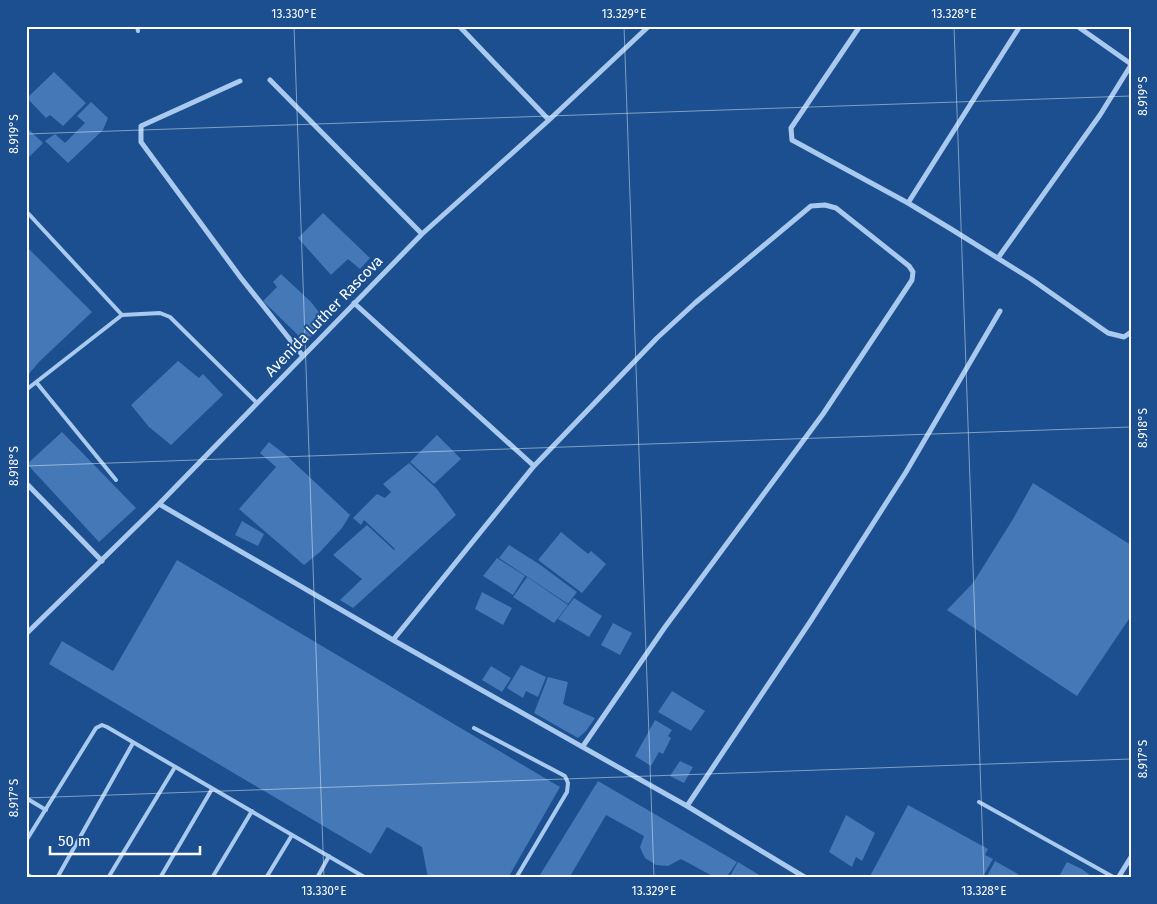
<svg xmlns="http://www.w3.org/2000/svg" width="1157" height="904" font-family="'Fira Sans',sans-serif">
<rect width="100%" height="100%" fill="#1b4f8f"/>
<!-- building -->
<path fill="#4478b7" d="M54,72l32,31 -23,23 -13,-11 -4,3 -19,-20z
M91,102l17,16 -5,12 -35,33 -23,-22 10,-7 10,9 20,-20 -8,-7z
M26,127l17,16 -14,14 -3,-2z
M323,213l47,45 -10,11 -12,-10 -17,16 -33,-37z
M26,246l66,66 -52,49 -14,16z
M281,274l29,27 17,21 -22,20 -42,-41 14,-14 -4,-5z
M178,361l21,17 4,-4 20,21 -52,50 -22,-18 -18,-22z
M62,432l74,76 -37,34 -72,-78z
M437,435l24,24 -27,25 -24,-22z
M269,442l18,14 63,59 -8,13 -22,24 -16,13 -65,-56 37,-42 -16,-14z
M409,463l28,26 19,26 -103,93 -13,-8 22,-21 -29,-24 34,-30 27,25 1,-1 -31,-29 -3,5 -8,-7 24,-24 8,4 6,-6 -8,-8z
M1033,483l98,62v71l-54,80 -130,-86 26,-27 40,-64z
M242,521l22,13 -6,12 -23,-11z
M561,532l27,22 3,-3 15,13 -24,29 -44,-33z
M509,545l30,19 38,28 -9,12 -69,-46z
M497,558l28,18 -12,19 -30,-19z
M177,560l383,227 -52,91h-80l-6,-31 -35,-20 -16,27 -322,-190 13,-23 51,30z
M527,577l41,28 -14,18 -41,-26z
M482,592l30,16 -9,17 -28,-16z
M574,598l28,18 -13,21 -31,-18z
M613,623l19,10 -12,22 -19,-10z
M521,665l25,12 -8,20 -12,-6 -3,7 -16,-10z
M491,666l20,12 -9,14 -20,-12z
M548,677l20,5 -5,22 32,14 -9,13 -8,7 -44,-25z
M672,691l33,20 -14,20 -33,-19z
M655,720l17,10 -4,6 3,2 -8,16 -4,-2 -8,14 -16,-10z
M680,761l13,6 -9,16 -14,-7z
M598,781l139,81 -11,16h-10l-35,-19 -13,7 -12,-1 -11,-7 -3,-6 -2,-5 4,-11 -38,-21 -37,63h-31z
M908,805l80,44 -3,6 8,4 -11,19h-113z
M846,815l29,18 -13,28 -6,-4 -4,10 -23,-15z
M995,861l30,17h-39z
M738,862l26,16h-35z
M1067,862l15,7 12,9h-36z"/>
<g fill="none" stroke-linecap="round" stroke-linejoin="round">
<!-- service -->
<path stroke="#a9c9ee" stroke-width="4" d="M137,26l1,5
M26,211l96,104
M36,382l80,98
M26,390l96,-75 38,-2 10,4 87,86
M474,728l91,48 3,7 -1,9 -51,86
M26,798l20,12
M979,802l136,76
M26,841l70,-113 6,-3 5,2 259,151
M26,874l7,4
M57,878l76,-135
M108,878l67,-111
M160,878l52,-89
M212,878l40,-67
M266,878l26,-43
M317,878l12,-22"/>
<!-- minor -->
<path stroke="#a9c9ee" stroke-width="5" d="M459,26l90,94
M860,26l-69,102 1,12 116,63 43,26 80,50 77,54 16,4 7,-5
M1077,26l54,38
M270,80l152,154
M240,81l-99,45v16l100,136 62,78
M908,203l112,-177
M998,258l102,-143 31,-50
M354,303l180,163
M26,483l76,78
M159,504l234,136 294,166 119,72
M26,634l133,-130 263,-270 127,-114 100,-94
M393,640l141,-174 123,-128 38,-35 116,-97 14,-1 11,3 73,58 4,6 -1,8 -89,134 -158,213 -82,119
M687,806l123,-184 96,-150 94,-161
M1118,878l13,-21"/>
</g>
<!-- ticks -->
<path fill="none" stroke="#fff" stroke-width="1" stroke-opacity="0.45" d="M294,26l30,852M624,26l30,852M954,26l30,852M26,134l1105,-38M26,466l1105,-39M26,798l1105,-39"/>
<g text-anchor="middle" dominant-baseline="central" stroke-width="4" stroke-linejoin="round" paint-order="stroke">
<!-- street labels -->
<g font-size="15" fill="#fff" stroke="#1b4f8f">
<text transform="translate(324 316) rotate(-46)">Avenida Luther Rascova</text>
</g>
</g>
<!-- border -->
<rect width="1157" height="904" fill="none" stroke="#1b4f8f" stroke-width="55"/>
<!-- scale -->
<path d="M50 846v8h150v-8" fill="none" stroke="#ffffff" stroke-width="2.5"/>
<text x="58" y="846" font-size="15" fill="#ffffff" stroke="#1b4f8f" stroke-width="4" paint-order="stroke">50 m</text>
<rect x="28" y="28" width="1102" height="848" fill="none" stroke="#fff" stroke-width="2"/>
<g font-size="12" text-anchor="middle" fill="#fff">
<text x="294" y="18">13.330°E</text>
<text x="624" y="18">13.329°E</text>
<text x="954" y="18">13.328°E</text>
<text transform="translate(1143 96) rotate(-90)" y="4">8.919°S</text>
<text transform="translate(14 134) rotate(-90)" y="4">8.919°S</text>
<text transform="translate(1143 428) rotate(-90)" y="4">8.918°S</text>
<text transform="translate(14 466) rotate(-90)" y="4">8.918°S</text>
<text transform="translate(1143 759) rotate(-90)" y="4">8.917°S</text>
<text transform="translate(14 798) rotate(-90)" y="4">8.917°S</text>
<text x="324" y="895">13.330°E</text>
<text x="654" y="895">13.329°E</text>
<text x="984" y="895">13.328°E</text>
</g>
</svg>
